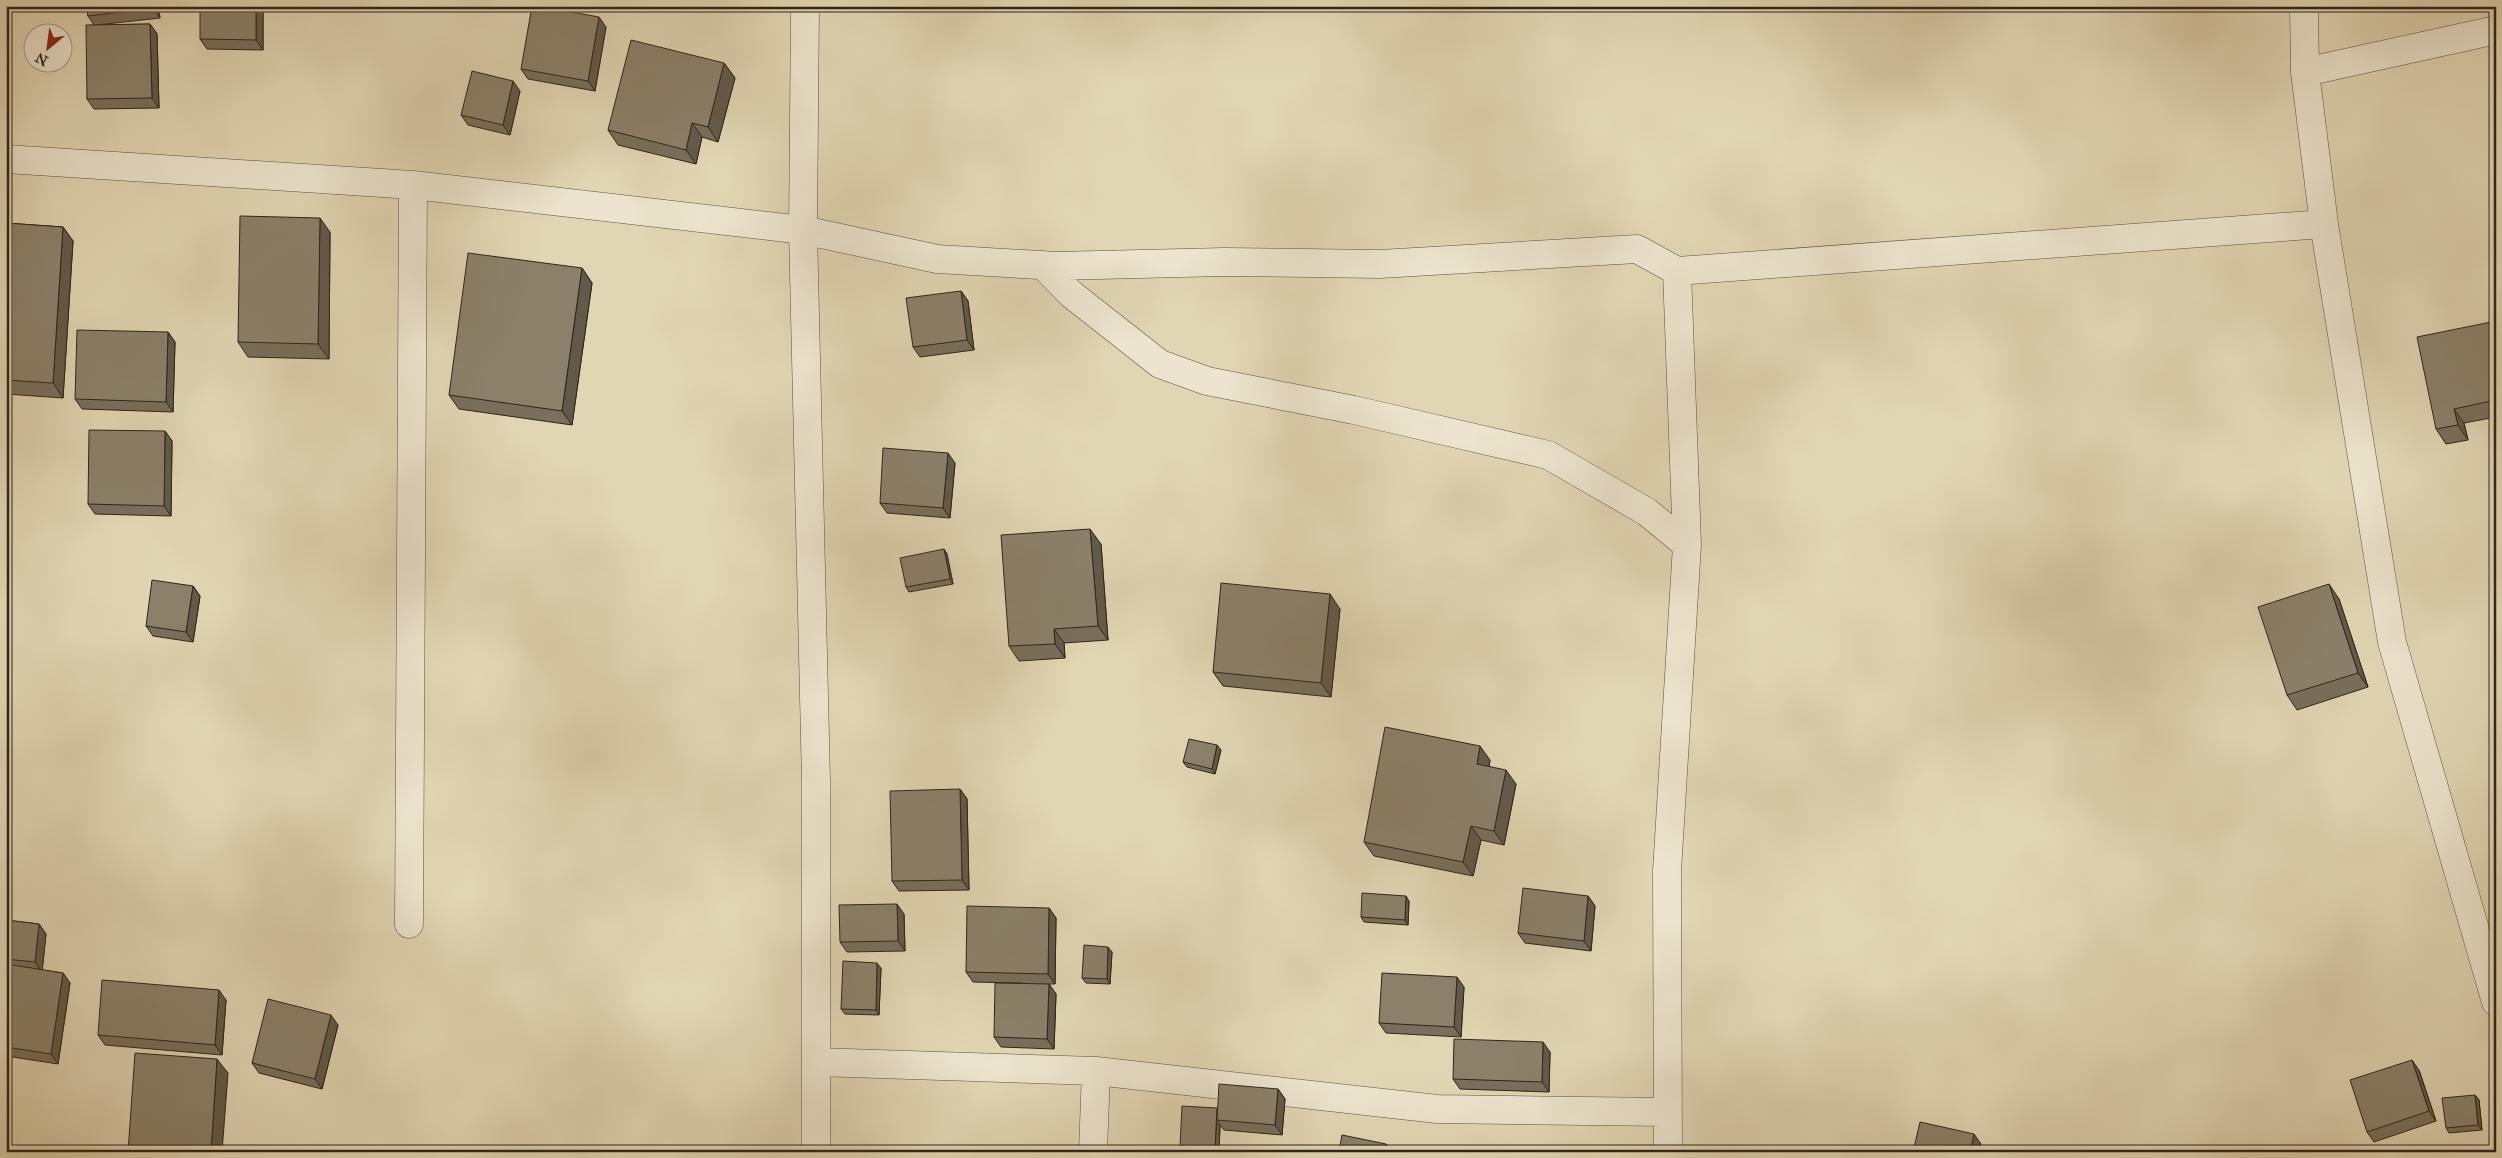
<svg xmlns="http://www.w3.org/2000/svg" width="2502" height="1158" font-family="'IM FELL Great Primer',serif">
<rect width="100%" height="100%" fill="#e1d6b3"/>
<filter id="stains"><feTurbulence type="fractalNoise" baseFrequency=".004" numOctaves="4"/><feColorMatrix values="0 0 0 0 .2 0 0 0 0 .09 0 0 0 0 .02 0 0 0 .5 -.17"/></filter>
<radialGradient id="worn" r=".72"><stop offset=".6" stop-color="#630" stop-opacity="0"/><stop offset="1" stop-color="#630" stop-opacity=".3"/></radialGradient>
<g fill="none" stroke-linecap="round" stroke-linejoin="round">
<defs>
<path id="minor" d="M805,6l-2,224 13,551v371
M2304,6l1,66 19,152 68,418 104,360
M2305,72l191,-42
M6,159l407,26 390,45 134,29 119,7 168,-4 156,2 257,-15 40,22 10,274 -20,326 1,281
M1043,265l28,29 89,70 47,17 147,29 194,45 99,57 40,33
M1677,271l647,-47
M409,924l4,-739
M816,1062l280,9 341,38 229,3
M1093,1152l3,-81"/>
</defs>
<!-- minor casing -->
<use href="#minor" stroke="#5b5042" stroke-width="29"/>
<!-- minor -->
<use href="#minor" stroke="#ece4ce" stroke-width="28"/>
</g>
<!-- wall -->
<path fill="#786f5c" stroke="#2e241c" d="M86,6h72l2,12 -63,7 53,-1 7,10 2,74 -65,1 -7,-10 7,-74 -6,-9z
M263,6v44l-56,-1 -7,-10z
M606,27l-11,64 -67,-12 -7,-10z
M724,63l11,15 -17,64 -16,-5 -6,27 -78,-19 -10,-15z
M520,91l-10,44 -42,-10 -7,-10z
M6,223l57,4 10,14 -10,157 -57,-4z
M330,232l-1,127 -81,-2 -10,-15z
M582,268l10,15 -20,142 -113,-16 -10,-14z
M961,291l7,10 6,49 -54,7 -7,-10z
M2496,321v96l-32,6 4,17 -22,4 -10,-15z
M168,332l7,10 -2,70 -91,-3 -7,-10z
M165,431l7,10 -1,75 -76,-2 -7,-10z
M955,463l-5,55 -63,-5 -7,-10z
M1101,544l7,96 -44,3 1,15 -46,3 -10,-15z
M944,549l3,5 6,30 -44,8 -3,-5z
M193,586l7,10 -7,46 -40,-6 -7,-10z
M2339,599l29,88 -71,23 -10,-15z
M1340,609l-9,88 -108,-11 -10,-14z
M1221,750l-6,24 -28,-7 -4,-5z
M1490,760l-1,6 27,18 -12,61 -23,-5 -8,36 -99,-20 -10,-14z
M960,789l7,10 2,91 -70,1 -7,-10z
M1588,896l7,10 -4,45 -66,-8 -7,-10z
M1409,901l-1,24 -44,-3 -3,-5z
M1049,908l7,10 -1,66h-6l7,10 -2,55 -53,-2 -7,-10 28,-54 -49,-1 -7,-10z
M904,914l1,37 -58,1 -7,-10z
M6,920l33,4 7,10 -4,36 21,3 7,10 -12,81 -52,-8z
M1112,952l-2,32 -24,-1 -4,-5z
M881,968l-2,47 -34,-1 -4,-5z
M1464,987l-3,50 -75,-4 -7,-10z
M226,1000l-4,55 -117,-10 -7,-10z
M338,1025l-16,64 -63,-16 -7,-10z
M1550,1052l-1,40 -89,-3 -7,-10z
M2419,1070l17,51 -62,21 -7,-10z
M1278,1089l7,10 -3,36 -58,-5 -4,-5 -1,27 -36,-1 -3,-5 37,-38z
M2475,1095l4,5 3,30 -33,3 -3,-5z"/>
<!-- shaded-wall -->
<path fill="#615a4b" stroke="#2e241c" d="M152,6h6l2,12 -7,-10z
M256,6h7v44l-7,-10z
M599,17l7,10 -11,64 -7,-10z
M150,24l7,10 2,74 -7,-10z
M724,63l11,15 -17,64 -10,-15z
M513,81l7,10 -10,44 -7,-10z
M692,123l10,14 -6,27 -10,-14z
M320,218l10,14 -1,127 -11,-15z
M63,227l10,14 -10,157 -10,-15z
M582,268l10,15 -20,142 -10,-14z
M961,291l7,10 6,49 -7,-10z
M168,332l7,10 -2,70 -7,-10z
M2454,409l10,14 4,17 -10,-15z
M165,431l7,10 -1,75 -7,-10z
M948,453l7,10 -5,55 -7,-10z
M1090,529l11,15 7,96 -10,-14z
M944,549l3,5 6,30 -3,-5z
M2329,584l10,15 29,88 -10,-14z
M193,586l7,10 -7,46 -7,-10z
M1330,594l10,15 -9,88 -10,-14z
M1054,629l10,14 1,15 -10,-14z
M1217,745l4,5 -6,24 -3,-5z
M1480,746l10,14 -3,18 -10,-14z
M1506,770l10,14 -12,61 -10,-14z
M960,789l7,10 2,91 -7,-10z
M1471,826l10,14 -8,36 -10,-14z
M1406,896l3,5 -1,24 -3,-5z
M1588,896l7,10 -4,45 -7,-10z
M897,904l7,10 1,37 -7,-10z
M1049,908l7,10 -1,66 -7,-10z
M39,924l7,10 -4,39 -7,-11z
M1108,947l4,5 -2,32 -3,-5z
M877,963l4,5 -2,47 -3,-5z
M63,973l7,10 -12,81 -7,-10z
M1457,977l7,10 -3,50 -7,-10z
M1049,984l7,10 -2,55 -7,-10z
M219,990l7,10 -4,55 -7,-10z
M331,1015l7,10 -16,64 -7,-10z
M1543,1042l7,10 -1,40 -7,-10z
M217,1059l11,14 -6,79h-11z
M2412,1060l7,10 17,51 -7,-10z
M1278,1089l7,10 -3,36 -7,-10z
M2475,1095l4,5 3,30 -4,-5z
M1217,1108v12l3,5 -1,27h-1l-3,-4z
M1974,1134l7,10 -2,8h-9z
M1386,1144l6,8h-7z"/>
<!-- building -->
<path fill="#8b816b" stroke="#2e241c" d="M86,6h66l1,2 -65,8z
M200,6h56v34l-56,-1z
M532,6h7l60,11 -11,64 -67,-12z
M150,24l2,74 -65,1 -1,-74z
M631,40l93,23 -16,64 -16,-4 -6,27 -78,-20z
M472,71l41,10 -10,44 -42,-10z
M240,216l80,2 -2,126 -80,-2z
M6,223l57,4 -10,156 -47,-3z
M468,253l114,15 -20,143 -113,-16z
M961,291l6,49 -54,7 -7,-49z
M2496,321v79l-42,9 4,16 -22,4 -19,-92z
M77,330l91,2 -2,70 -91,-3z
M89,430l76,1 -1,75 -76,-2z
M883,448l65,5 -5,55 -63,-5z
M1090,529l8,97 -44,3 1,15 -46,2 -8,-111z
M944,549l6,30 -44,8 -6,-29z
M152,580l41,6 -7,46 -40,-6z
M1221,583l109,11 -9,89 -108,-11z
M2329,584l29,89 -71,22 -29,-88z
M1385,727l95,19 -3,18 29,6 -12,61 -23,-5 -8,36 -99,-20z
M1189,739l28,6 -5,24 -29,-7z
M960,789l2,91 -70,1 -2,-90z
M1523,888l65,8 -4,45 -66,-8z
M1362,893l44,3 -1,24 -44,-3z
M897,904l1,37 -58,1 -1,-37z
M967,906l82,2 -1,66 -82,-2z
M6,920l33,4 -4,38 -29,-3z
M1084,945l24,2 -1,32 -25,-1z
M843,961l34,2 -1,47 -35,-1z
M6,964l57,9 -12,81 -45,-7z
M1382,973l75,4 -3,50 -75,-4z
M102,980l117,10 -4,55 -117,-10z
M995,983l54,1 -2,55 -53,-2z
M268,999l63,16 -16,64 -63,-16z
M1454,1039l89,3 -1,40 -89,-3z
M135,1053l82,6 -6,93h-83z
M2412,1060l17,51 -62,21 -17,-52z
M1219,1084l59,5 -3,36 -58,-5z
M2475,1095l3,30 -32,3 -4,-30z
M1182,1106l35,2 -2,40 -35,-2z
M1920,1122l54,12 -4,18h-57z
M1342,1135l44,9 -1,8h-46z"/>
<!-- margin -->
<rect width="2502" height="1158" fill="none" stroke="#e1d6b3" stroke-width="25"/>
<rect x="8" y="8" width="2487" height="1143" fill="none" stroke="#2e241c" stroke-width="2.5"/>
<rect x="12" y="12" width="2477" height="1133" fill="none" stroke="#2e241c"/>
<!-- north arrow -->
<g transform="translate(48 48) rotate(209)"><circle r="24" fill="#ece4ce" stroke="#a09787"/>
<path d="M0-4L9 19L0 12L-9 19Z" fill="#8f2418"/>
<text y="-8" font-size="14" font-weight="bold" text-anchor="middle" fill="#2e241c">N</text>
</g>
<rect width="100%" height="100%" filter="url(#stains)"/>
<rect width="100%" height="100%" fill="url(#worn)"/>
</svg>
